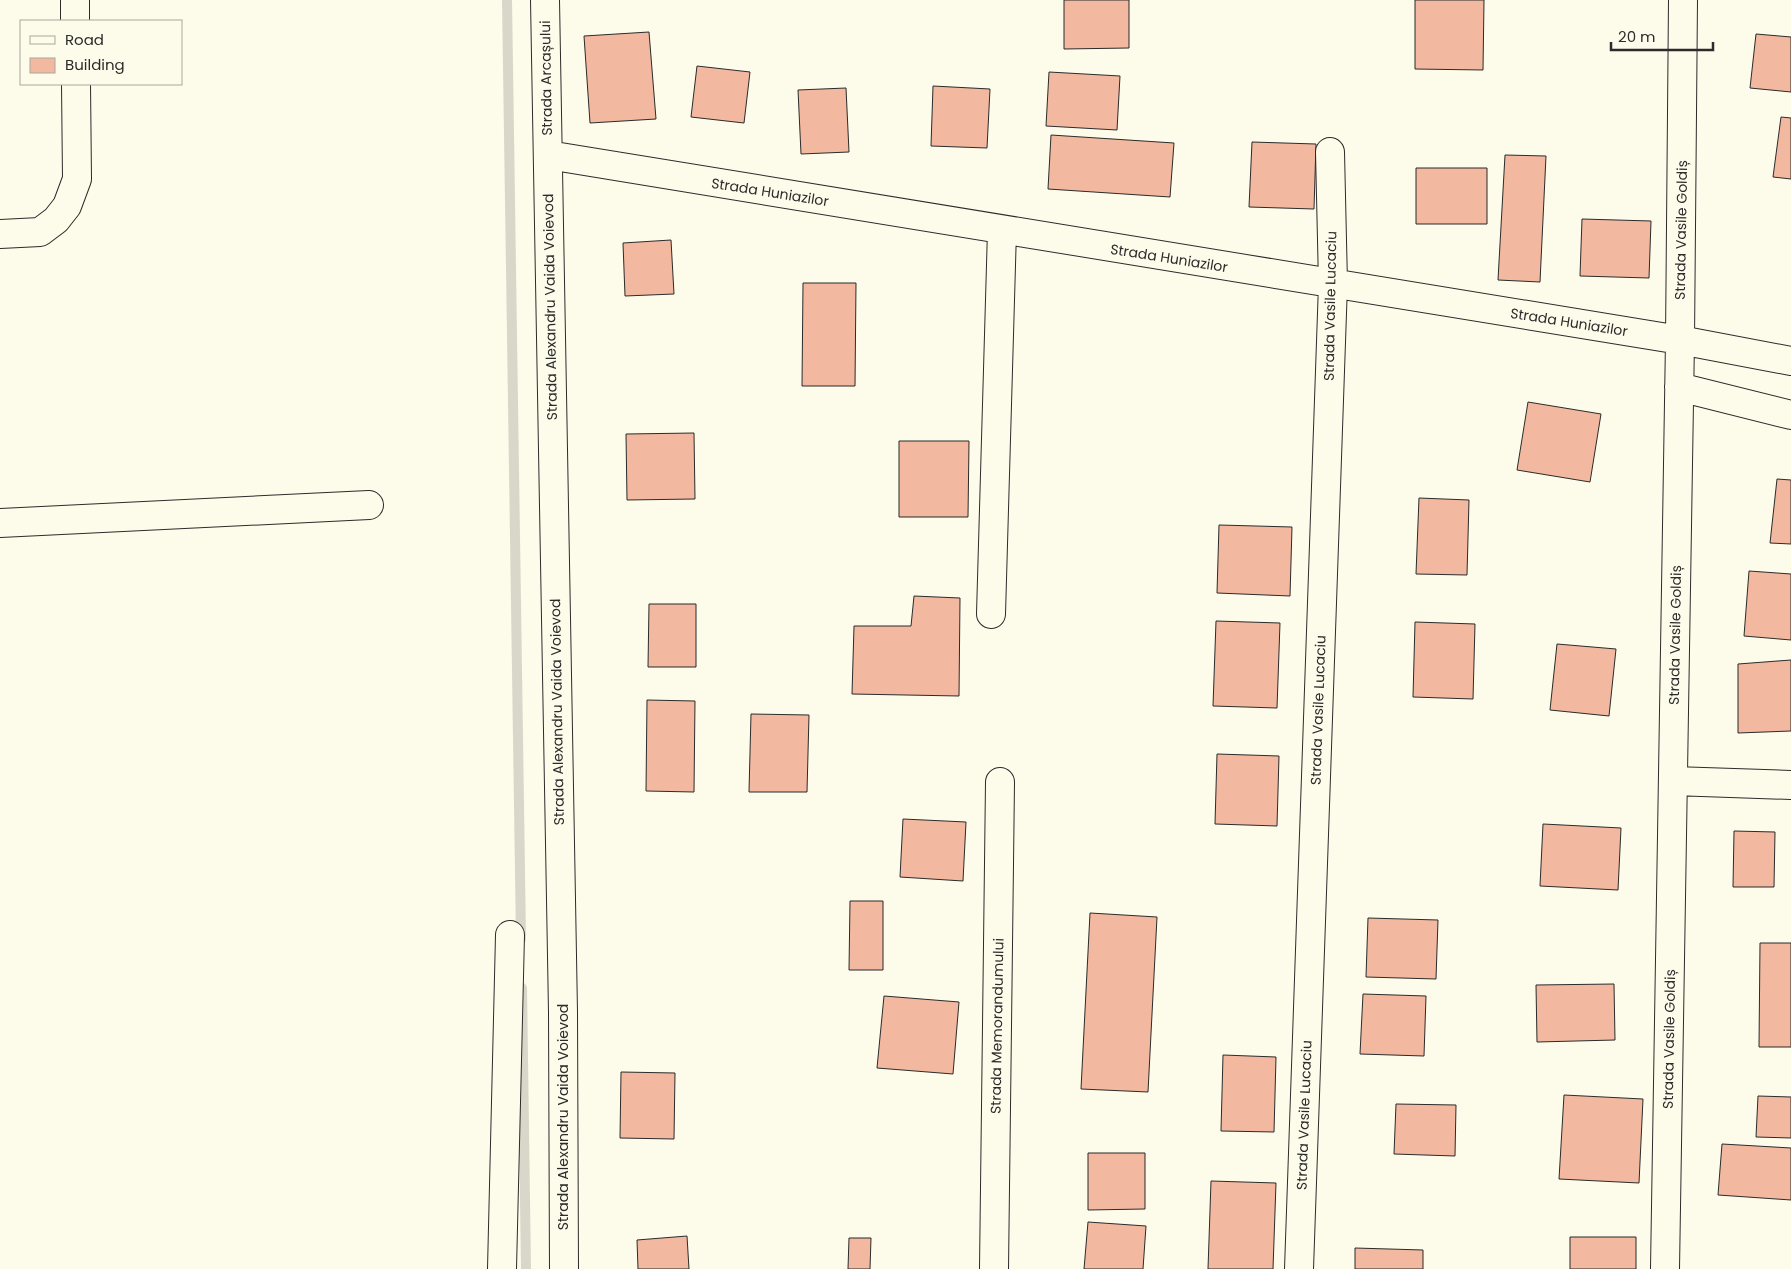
<svg xmlns="http://www.w3.org/2000/svg" width="1791" height="1269" font-family="Poppins,sans-serif">
<rect width="100%" height="100%" fill="#fdfbea"/>
<g fill="none" stroke-linecap="round" stroke-linejoin="round">
<!-- stream -->
<path stroke="#d8d7c9" stroke-width="10" d="M507,0l14,939
M522,988l4,281"/>
</g>
<!-- building -->
<path fill="#f2b8a0" stroke="#2b2b2b" d="M1064,0h65v48l-65,1z
M1415,0h69l-1,70 -68,-1z
M649,32l7,87 -66,4 -6,-87z
M1756,34l35,3v55l-41,-4z
M697,66l53,6 -6,51 -53,-6z
M1049,72l71,4 -3,54 -71,-4z
M933,86l57,3 -3,59 -56,-2z
M846,88l3,64 -48,2 -3,-64z
M1781,117l10,1v61l-18,-2z
M1051,135l123,8 -4,54 -122,-8z
M1252,142l64,2 -2,65 -65,-2z
M1505,155l41,1 -6,126 -42,-2z
M1416,168h71v56h-71z
M1582,219l69,2 -2,57 -69,-2z
M671,240l3,54 -49,2 -2,-53z
M803,283h53l-1,103h-53z
M1528,402l73,12 -11,68 -73,-12z
M694,433l1,66 -68,1 -1,-66z
M899,441h70l-1,76h-69z
M1777,479l14,1v64l-21,-1z
M1419,498l50,2 -2,75 -51,-1z
M1219,525l73,2 -2,69 -73,-3z
M1749,571l42,3v66l-47,-4z
M914,596l46,2 -1,98 -107,-2 2,-68h57z
M649,604h47v63h-48z
M1216,621l64,2 -3,85 -64,-2z
M1415,622l60,2 -2,75 -60,-2z
M1557,644l59,5 -7,67 -59,-6z
M1791,660v71l-53,2v-69z
M647,700l48,1 -1,91 -48,-1z
M751,714l58,1 -2,77h-58z
M1217,754l62,2 -2,70 -62,-2z
M903,819l63,3 -3,59 -63,-4z
M1543,824l78,4 -3,62 -78,-4z
M1734,831l41,1 -1,55h-41z
M850,901h33v69h-34z
M1090,913l67,4 -9,175 -67,-3z
M1368,918l70,2 -2,59 -70,-2z
M1760,943h31v104h-32z
M1614,984l1,56 -78,2 -1,-57z
M1363,994l63,2 -2,60 -64,-2z
M884,996l75,6 -6,72 -76,-6z
M1223,1055l53,2 -2,75 -53,-1z
M621,1072l54,1 -1,66 -54,-1z
M1564,1095l79,4 -4,84 -80,-4z
M1758,1096l33,1v41l-35,-1z
M1396,1104l60,1 -1,51 -61,-2z
M1722,1144l69,4v52l-73,-5z
M1088,1153h57v56l-57,1z
M1211,1181l65,2 -3,86h-65z
M1088,1222l58,4 -3,43h-59z
M687,1236l2,33h-51l-1,-29z
M1570,1237h66v32h-66z
M849,1238h22l-1,31h-22z
M1355,1248l68,2v19h-68z"/>
<g fill="none" stroke-linecap="round" stroke-linejoin="round">
<defs>
<path id="street" d="M75,0v21
M545,0l18,1012 1,257
M548,155l1132,185 111,21
M0,234l40,-2 16,-12 11,-14 10,-27 -1,-95
M1679,387l112,28
M0,523l369,-18
M991,614l11,-384
M1673,781l118,4
M502,1269l8,-334
M994,1269l6,-487
M1299,1269l34,-985 -3,-132
M1665,1269l15,-929 3,-340"/>
</defs>
<!-- street casing -->
<use href="#street" stroke="#2b2b2b" stroke-width="30"/>
<!-- street -->
<use href="#street" stroke="#fdfbea" stroke-width="28"/>
</g>
<g text-anchor="middle" dominant-baseline="central" stroke-width="4" stroke-linejoin="round" paint-order="stroke">
<!-- street labels -->
<g font-size="14" fill="#2b2b2b" stroke="#fdfbea">
<text transform="translate(546 78) rotate(-91)">Strada Arcașului</text>
<text transform="translate(770 192) rotate(9)">Strada Huniazilor</text>
<text transform="translate(1681 230) rotate(-89)">Strada Vasile Goldiș</text>
<text transform="translate(1169 258) rotate(9)">Strada Huniazilor</text>
<text transform="translate(1330 306) rotate(-89)">Strada Vasile Lucaciu</text>
<text transform="translate(550 307) rotate(-91)">Strada Alexandru Vaida Voievod</text>
<text transform="translate(1569 322) rotate(9)">Strada Huniazilor</text>
<text transform="translate(1675 635) rotate(-89)">Strada Vasile Goldiș</text>
<text transform="translate(1318 710) rotate(-88)">Strada Vasile Lucaciu</text>
<text transform="translate(557 712) rotate(-91)">Strada Alexandru Vaida Voievod</text>
<text transform="translate(997 1026) rotate(-89)">Strada Memorandumului</text>
<text transform="translate(1669 1039) rotate(-89)">Strada Vasile Goldiș</text>
<text transform="translate(1304 1115) rotate(-88)">Strada Vasile Lucaciu</text>
<text transform="translate(563 1117) rotate(-90)">Strada Alexandru Vaida Voievod</text>
</g>
</g>
<!-- legend -->
<rect x="20" y="20" width="162" height="65" fill="#fdfbea" stroke="#a9a89e"/>
<rect x="30" y="36" width="25" height="8" fill="#fdfbea" stroke="#a9a89e"/>
<text x="65" y="45" font-size="15" fill="#2b2b2b">Road</text>
<rect x="30" y="58" width="25" height="15" fill="#f2b8a0" stroke="#a9a89e"/>
<text x="65" y="70" font-size="15" fill="#2b2b2b">Building</text>
<!-- scale -->
<path d="M1611 42v8h102v-8" fill="none" stroke="#2b2b2b" stroke-width="2.5"/>
<text x="1618" y="42" font-size="15" fill="#2b2b2b" stroke="#fdfbea" stroke-width="4" paint-order="stroke">20 m</text>
</svg>
